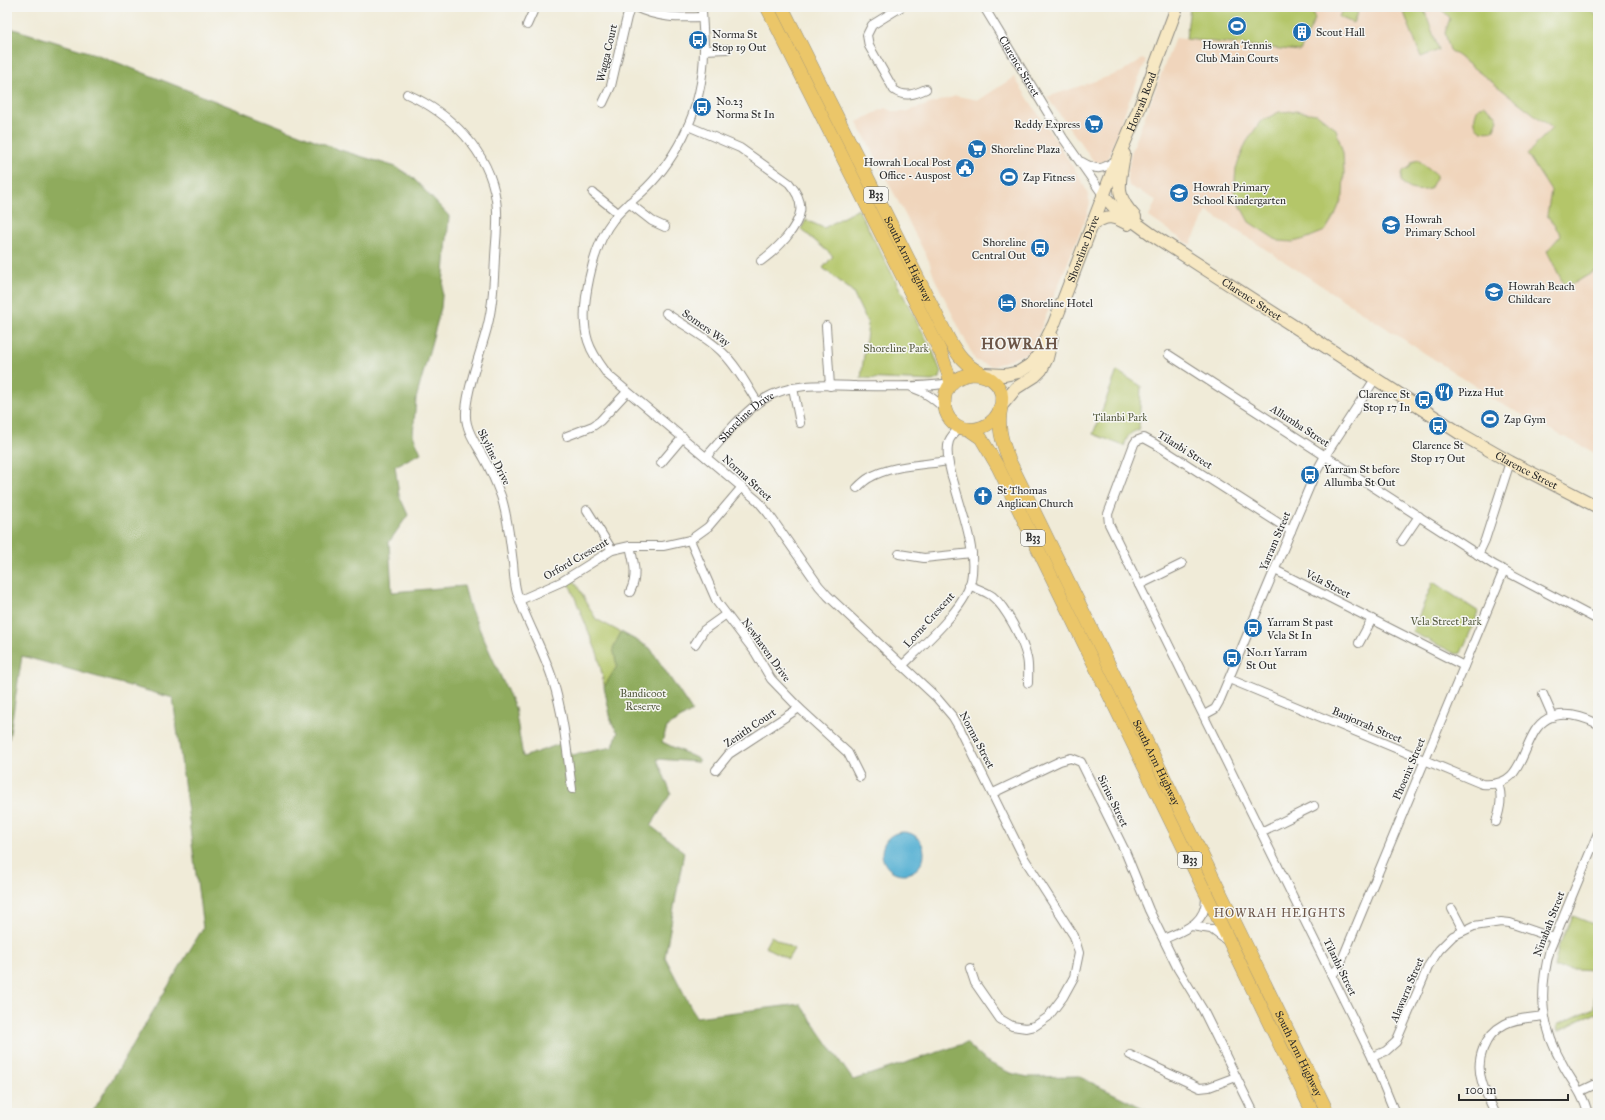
<svg xmlns="http://www.w3.org/2000/svg" width="1605" height="1120" font-family="'IM FELL Great Primer',serif">
<rect width="100%" height="100%" fill="#f6f6f2"/>
<filter id="ink" filterUnits="userSpaceOnUse"><feTurbulence type="fractalNoise" baseFrequency=".025" numOctaves="2"/><feDisplacementMap in="SourceGraphic" scale="8" xChannelSelector="R" yChannelSelector="G"/><feConvolveMatrix kernelMatrix="1 2 1 2 8 2 1 2 1" color-interpolation-filters="sRGB"/></filter>
<filter id="wash" filterUnits="userSpaceOnUse"><feTurbulence type="fractalNoise" baseFrequency=".012" numOctaves="4" result="noise"/><feDisplacementMap in="SourceGraphic" scale="16" xChannelSelector="R" yChannelSelector="G"/><feGaussianBlur stdDeviation="0.9" result="paint"/><feColorMatrix in="noise" values="0 0 0 0 0 0 0 0 0 0 0 0 0 0 0 0 0 1.4 0 .05"/><feComposite in="paint" operator="in"/></filter>
<g filter="url(#wash)">
<rect width="100%" height="100%" fill="#f0ebd8"/>
<!-- built -->
<path fill="#f0d5bc" d="M1311,7h208l79,73 -71,74 24,37 -4,24 14,20 14,48 23,-14 -1,185 -109,-57 -10,-9 -271,-177 -17,34 -41,-28 7,-17 -27,-14 -2,-10 4,-23 44,-115 125,13z
M1142,59l4,2 -19,45 -18,50 -6,6 -8,1 -48,-66 75,-25z
M1014,77l68,104 6,13 2,9 -3,12 -19,47 -34,83 -5,7 -35,14 -7,-1 -12,-5 -41,-83 -5,-16 -72,-139 28,-14 10,4h9l52,-16 23,4z"/>
<!-- green -->
<path fill="#b4c669" stroke="#70784a" d="M1190,7h121l4,12 -15,32 -114,-12z
M1343,7h17l-7,16 -14,-6z
M1402,7h9l14,5 14,38 -18,7z
M1439,7h145l14,9v253l-23,14 -11,2 -17,-34 14,-16 -14,-20 4,-24 -24,-37 25,-26 -102,-78 -5,-17 5,-15z
M1484,105l12,10 2,5 -5,11c-18,4 -22,-9 -15,-23z
M1295,111l22,3 19,15 7,24 1,19 -1,24 -8,19 -10,16 -20,8 -12,3 -15,-1 -29,-19 -15,-28 2,-26 10,-25 14,-21 19,-10z
M1418,160l18,14v4l-6,11c-11,3 -22,2 -29,-8l2,-10 7,-4 2,-5z
M858,209l75,143 8,20 -1,6 -8,3 -71,-3 7,-54 -16,-33 -29,-23 10,-12 -32,-27 5,-9 18,8z
M1117,371l24,15 -2,44c-10,2 -12,7 -15,16l-31,-12z
M574,580l22,39 54,29 42,63 -25,16 -5,15 38,18 -2,2 -41,-4 -54,20 15,-46 -6,-8 -14,-69 -29,-72z
M1433,582l46,30 -18,41 -5,1 -44,-22z
M1573,916l25,10v90l-2,-4 -38,19 -1,-6 37,-17 1,-38 -41,-2 5,-23z
M771,936l23,13 -6,10 -23,-12z"/>
<!-- forest -->
<path fill="#8fab5d" stroke="#5d6b44" d="M7,27l91,28 242,95 56,17 16,10 37,39 -8,92 -25,91 -3,36 8,18 -26,13 4,29 9,20 -19,27 3,50 72,-6 6,22 45,100 8,49 37,-13 12,11 41,-8 5,-15 -6,-8 -8,-37 13,-21 -4,-18 8,-16 29,16 42,63 -25,16 -5,15 38,18 -2,2 -41,-3 14,34 -20,33 33,26 -19,105 31,60 104,-13 53,76 113,-37 20,18 24,12 18,4 50,-1 75,37h-1061l111,-185 -30,-230 -151,-42 -13,83 -2,-1z"/>
<!-- water -->
<path fill="#55b0d3" stroke="#406e7f" d="M882 853a21 21 0 1 1 42 0a21 21 0 1 1-42 0Z"/>
</g>
<g filter="url(#ink)">
<g fill="none" stroke-linecap="round" stroke-linejoin="round">
<defs>
<g id="street">
<path d="M635,7c23,11 43,11 67,10"/>
<path d="M702,7c0,14 2,28 2,42 0,30 -8,62 -21,88 -11,21 -24,40 -42,56 -9,8 -20,16 -28,27 -20,25 -35,90 -25,121 4,13 12,23 20,34l150,126 10,12 51,73 9,10 108,101 17,20 7,12 64,129 50,78 5,17 -5,24 -11,20 -15,20 -13,9 -9,2 -14,-2 -12,-7 -25,-36 -5,-15"/>
<path d="M901,7l-29,18 -5,10 2,11 25,44c11,8 21,4 32,-1"/>
<path id="s1" d="M984,7l79,131 40,57"/>
<path d="M527,25l8,-18"/>
<path d="M704,50l23,-1"/>
<path d="M407,94c43,19 82,57 89,106 3,19 0,38 -1,57 -1,24 -2,48 -8,71 -6,24 -26,75 -20,96 3,13 11,23 17,34 7,12 12,25 17,38 7,21 9,45 12,67 1,10 1,20 4,30 10,30 27,58 36,88 11,35 14,72 19,108"/>
<path d="M603,103l8,-17 16,-69 4,-10"/>
<path d="M688,126l52,22 49,35c18,21 13,35 -3,55 -8,9 -15,16 -25,23"/>
<path d="M1082,162c15,9 20,8 34,-2"/>
<path d="M593,193l25,20"/>
<path d="M629,203l23,18 13,6"/>
<path d="M666,313c18,13 40,23 56,39 15,14 25,34 36,51"/>
<path d="M826,326l4,60"/>
<path d="M1169,355l325,210 104,55"/>
<path d="M793,388l7,35"/>
<path d="M913,388c13,4 22,12 32,21"/>
<path d="M567,436l26,-10 7,-5 27,-29"/>
<path id="s2" d="M706,457c19,-21 35,-43 58,-58 27,-17 62,-14 92,-13 31,0 63,2 94,-3"/>
<path d="M661,463l22,-26"/>
<path d="M857,488c4,-4 8,-8 12,-10 21,-13 55,-13 79,-17"/>
<path d="M587,510l25,40"/>
<path d="M1291,531l-136,-87 -11,-6 -8,3 -2,3 -26,70 1,10 263,533 23,56"/>
<path d="M690,540l27,62 38,50 16,27 28,29 49,45 12,24"/>
<path d="M1402,541l17,-25"/>
<path d="M899,554l25,4 48,-5"/>
<path d="M1478,555l7,-15 25,-78"/>
<path d="M1275,570l189,96"/>
<path d="M969,585c8,4 16,6 23,11 14,11 31,44 35,62 2,8 1,16 1,25"/>
<path d="M1139,585l43,-21"/>
<path d="M630,592c8,-16 4,-29 0,-46"/>
<path d="M520,600l41,-18 51,-32 18,-4h33l27,-6 18,-13 34,-40"/>
<path d="M1359,643l13,-24"/>
<path d="M695,644l9,-14 21,-15"/>
<path d="M902,666c19,-19 56,-52 66,-76 13,-31 -6,-76 -14,-107 -4,-12 -9,-29 -5,-42 2,-5 7,-10 11,-14"/>
<path d="M1229,679l253,105c38,4 38,-29 53,-53 15,-24 43,-17 63,-7"/>
<path d="M1543,694l10,23"/>
<path d="M1204,715l11,-6 4,-7 95,-226 11,-20 50,-77"/>
<path d="M716,770l13,-16 70,-46"/>
<path d="M993,793l67,-32 11,-3 10,4 44,89 24,59 29,59 25,41 51,103"/>
<path d="M1496,822c4,-13 7,-26 2,-38"/>
<path d="M1261,832l53,-26"/>
<path d="M1452,909l11,21"/>
<path d="M1191,926l20,3 15,11"/>
<path d="M1164,939c20,-9 42,-15 42,-41"/>
<path d="M1332,975l7,-8 165,-397"/>
<path d="M1130,1055l70,33 9,-1 27,-10"/>
<path d="M1372,1057l14,-6 10,-9 33,-77 10,-15 14,-14 21,-10 27,-4 9,1 44,15"/>
<path d="M1581,1091l17,-8"/>
<path d="M1495,1113c-4,-10 -10,-20 -13,-31 -7,-22 2,-47 23,-58 11,-6 26,-6 39,-8"/>
<path d="M1588,1113c-6,-21 -14,-28 -24,-46 -23,-40 -26,-74 -14,-118l48,-116"/>
</g>
<g id="secondary">
<path d="M1124,154c-4,29 -11,40 11,63"/>
<path id="s3" d="M1103,195l11,12 37,27 310,200 49,28 88,45"/>
<path d="M1093,224c15,-10 20,-8 35,0"/>
<path id="s4" d="M983,374l22,1 14,-3 14,-9 7,-11 14,-28 63,-164 22,-51 38,-102"/>
<path d="M1002,405l14,-17 19,-12 6,-6 6,-12 5,-21"/>
</g>
<g id="primary">
<path d="M767,7l174,346 10,29"/>
<path id="s5" d="M782,7l166,331c10,18 16,26 34,36"/>
<path d="M972,374c46,1 34,59 -5,55 -29,-3 -33,-51 5,-55z"/>
<path id="s6" d="M1001,408c-4,18 1,34 8,52l319,653"/>
<path d="M968,429l13,9 17,29 315,646"/>
</g>
</defs>
<!-- street casing -->
<use href="#street" stroke="#8e8b82" stroke-width="10"/>
<!-- secondary casing -->
<use href="#secondary" stroke="#8e8b82" stroke-width="14"/>
<!-- primary casing -->
<use href="#primary" stroke="#8e8b82" stroke-width="14"/>
<!-- street -->
<use href="#street" stroke="#fff" stroke-width="8"/>
<!-- secondary -->
<use href="#secondary" stroke="#f7e8c3" stroke-width="12"/>
<!-- primary -->
<use href="#primary" stroke="#ebc669" stroke-width="13"/>
</g>
</g>
<!-- icons -->
<defs>
<symbol id="stadium-disc" viewBox="-11 -11 22 22"><circle r="9.5" fill="#1f6fb2" stroke="#f6f6f2"/><path d="M0-5a6.5 5 0 1 0 0 10a6.5 5 0 1 0 0-10ZM-3.5-1.8h7v3.6h-7Z" fill="#fff"/></symbol>
<symbol id="building-disc" viewBox="-11 -11 22 22"><circle r="9.5" fill="#1f6fb2" stroke="#f6f6f2"/><path d="M-4-6H4V6H1V3H-1V6H-4ZM-2.5-4.3h1.7v1.8h-1.7ZM.8-4.3h1.7v1.8H.8ZM-2.5-1h1.7V.8h-1.7ZM.8-1h1.7V.8H.8Z" fill="#fff"/></symbol>
<symbol id="bus-disc" viewBox="-11 -11 22 22"><circle r="9.5" fill="#1f6fb2" stroke="#f6f6f2"/><path d="M-5-6H5V4H4V6H2V4H-2V6H-4V4H-5ZM-3.5-4V0h7V-4ZM-3.5 1.2v1.5H-2V1.2ZM2 1.2v1.5H3.5V1.2Z" fill="#fff"/></symbol>
<symbol id="supermarket-disc" viewBox="-11 -11 22 22"><circle r="9.5" fill="#1f6fb2" stroke="#f6f6f2"/><path d="M-6-5.5h2.5l.6 2H6L4.5 2H-2.5L-4.4-4H-6ZM-1.5 3.2a1.3 1.3 0 1 0 .1 0ZM3 3.2a1.3 1.3 0 1 0 .1 0Z" fill="#fff"/></symbol>
<symbol id="civic-disc" viewBox="-11 -11 22 22"><circle r="9.5" fill="#1f6fb2" stroke="#f6f6f2"/><path d="M-.6-6.5H3V-4.5H.6V-3L4-1V1h2V6H-6V1h2V-1L-.6-3ZM-1.2 2.5V6h2.4V2.5Z" fill="#fff"/></symbol>
<symbol id="school-disc" viewBox="-11 -11 22 22"><circle r="9.5" fill="#1f6fb2" stroke="#f6f6f2"/><path d="M0-5L7-2L0 1L-7-2ZM-4 1L0 2.5L4 1V4Q0 6-4 4Z" fill="#fff"/></symbol>
<symbol id="hotel-disc" viewBox="-11 -11 22 22"><circle r="9.5" fill="#1f6fb2" stroke="#f6f6f2"/><path d="M-6-4.5h1.5V1H6V5H4.5V3h-9V5H-6ZM-4 0a1.8 1.8 0 1 1 3.6 0ZM.5 0V-2.5h3Q6-2.5 6 0Z" fill="#fff"/></symbol>
<symbol id="restaurant-disc" viewBox="-11 -11 22 22"><circle r="9.5" fill="#1f6fb2" stroke="#f6f6f2"/><path d="M-5-6h1v4h1v-4h1v4h1v-4h1v5L-1.5 .5V6h-2V.5L-5-1ZM5-6V6H3V1.5H1.5Q1.5-4 5-6Z" fill="#fff"/></symbol>
<symbol id="church-disc" viewBox="-11 -11 22 22"><circle r="9.5" fill="#1f6fb2" stroke="#f6f6f2"/><path d="M-1.2-6h2.4v3.5h3.3v2.4h-3.3V6h-2.4V-.1h-3.3v-2.4h3.3Z" fill="#fff"/></symbol>
</defs>
<g fill-rule="evenodd">
<use href="#stadium-disc" x="1226" y="15" width="22" height="22"/>
<use href="#building-disc" x="1291" y="21" width="22" height="22"/>
<use href="#bus-disc" x="687" y="29" width="22" height="22"/>
<use href="#bus-disc" x="691" y="96" width="22" height="22"/>
<use href="#supermarket-disc" x="1083" y="113" width="22" height="22"/>
<use href="#supermarket-disc" x="966" y="138" width="22" height="22"/>
<use href="#civic-disc" x="954" y="157" width="22" height="22"/>
<use href="#stadium-disc" x="998" y="166" width="22" height="22"/>
<use href="#school-disc" x="1168" y="182" width="22" height="22"/>
<use href="#school-disc" x="1380" y="214" width="22" height="22"/>
<use href="#bus-disc" x="1029" y="237" width="22" height="22"/>
<use href="#school-disc" x="1483" y="281" width="22" height="22"/>
<use href="#hotel-disc" x="996" y="292" width="22" height="22"/>
<use href="#restaurant-disc" x="1433" y="381" width="22" height="22"/>
<use href="#bus-disc" x="1413" y="389" width="22" height="22"/>
<use href="#stadium-disc" x="1479" y="408" width="22" height="22"/>
<use href="#bus-disc" x="1427" y="415" width="22" height="22"/>
<use href="#bus-disc" x="1299" y="464" width="22" height="22"/>
<use href="#church-disc" x="972" y="485" width="22" height="22"/>
<use href="#bus-disc" x="1242" y="617" width="22" height="22"/>
<use href="#bus-disc" x="1221" y="647" width="22" height="22"/>
</g>
<g text-anchor="middle" dominant-baseline="central" stroke-width="3" stroke-linejoin="round" paint-order="stroke">
<!-- shield labels -->
<g fill="#f6f6f2" stroke="#686867" stroke-width="1">
<rect x="864" y="187" width="24" height="16" rx="3"/>
<rect x="1021" y="530" width="24" height="16" rx="3"/>
<rect x="1178" y="852" width="24" height="16" rx="3"/>
</g>
<g font-size="10" font-weight="bold" fill="#2b2b2b">
<text x="876" y="195">B33</text>
<text x="1033" y="538">B33</text>
<text x="1190" y="860">B33</text>
</g>
<!-- poi labels -->
<g font-size="11" fill="#2b2b2b" stroke="#f6f6f2" text-anchor="start">
<text x="1316" y="32">Scout Hall</text>
<text x="712" y="34">Norma St<tspan x="712" dy="13">Stop 19 Out</tspan></text>
<text x="1237" y="45" text-anchor="middle">Howrah Tennis<tspan x="1237" dy="13">Club Main Courts</tspan></text>
<text x="716" y="101">No.23<tspan x="716" dy="13">Norma St In</tspan></text>
<text x="1080" y="124" text-anchor="end">Reddy Express</text>
<text x="991" y="149">Shoreline Plaza</text>
<text x="951" y="162" text-anchor="end">Howrah Local Post<tspan x="951" dy="13">Office - Auspost</tspan></text>
<text x="1023" y="177">Zap Fitness</text>
<text x="1193" y="187">Howrah Primary<tspan x="1193" dy="13">School Kindergarten</tspan></text>
<text x="1405" y="219">Howrah<tspan x="1405" dy="13">Primary School</tspan></text>
<text x="1026" y="242" text-anchor="end">Shoreline<tspan x="1026" dy="13">Central Out</tspan></text>
<text x="1508" y="286">Howrah Beach<tspan x="1508" dy="13">Childcare</tspan></text>
<text x="1021" y="303">Shoreline Hotel</text>
<text x="1458" y="392">Pizza Hut</text>
<text x="1410" y="394" text-anchor="end">Clarence St<tspan x="1410" dy="13">Stop 17 In</tspan></text>
<text x="1504" y="419">Zap Gym</text>
<text x="1438" y="445" text-anchor="middle">Clarence St<tspan x="1438" dy="13">Stop 17 Out</tspan></text>
<text x="1324" y="469">Yarram St before<tspan x="1324" dy="13">Allumba St Out</tspan></text>
<text x="997" y="490">St Thomas<tspan x="997" dy="13">Anglican Church</tspan></text>
<text x="1267" y="622">Yarram St past<tspan x="1267" dy="13">Vela St In</tspan></text>
<text x="1246" y="652">No.11 Yarram<tspan x="1246" dy="13">St Out</tspan></text>
</g>
<!-- street labels -->
<g font-size="11" fill="#2b2b2b" stroke="#f6f6f2">
<text transform="translate(607 53) rotate(-77)">Wagga Court</text>
<text stroke="none"><textPath href="#s1" startOffset="69">Clarence Street</textPath></text>
<text stroke="none"><textPath href="#s4" startOffset="336">Howrah Road</textPath></text>
<text stroke="none"><textPath href="#s4" startOffset="178">Shoreline Drive</textPath></text>
<text stroke="none"><textPath href="#s5" startOffset="282">South Arm Highway</textPath></text>
<text stroke="none"><textPath href="#s3" startOffset="182">Clarence Street</textPath></text>
<text transform="translate(706 328) rotate(35)">Somers Way</text>
<text stroke="none"><textPath href="#s2" startOffset="57">Shoreline Drive</textPath></text>
<text transform="translate(1300 426) rotate(33)">Allumba Street</text>
<text transform="translate(1185 450) rotate(32)">Tilanbi Street</text>
<text transform="translate(494 457) rotate(64)">Skyline Drive</text>
<text stroke="none"><textPath href="#s3" startOffset="506">Clarence Street</textPath></text>
<text transform="translate(747 478) rotate(42)">Norma Street</text>
<text transform="translate(1275 541) rotate(-67)">Yarram Street</text>
<text transform="translate(576 559) rotate(-30)">Orford Crescent</text>
<text transform="translate(1328 584) rotate(27)">Vela Street</text>
<text transform="translate(929 620) rotate(-48)">Lorne Crescent</text>
<text transform="translate(766 650) rotate(54)">Newhaven Drive</text>
<text transform="translate(1367 725) rotate(23)">Banjorrah Street</text>
<text transform="translate(750 728) rotate(-34)">Zenith Court</text>
<text transform="translate(977 740) rotate(62)">Norma Street</text>
<text stroke="none"><textPath href="#s6" startOffset="390">South Arm Highway</textPath></text>
<text transform="translate(1409 769) rotate(-67)">Phoenix Street</text>
<text transform="translate(1113 801) rotate(64)">Sirius Street</text>
<text transform="translate(1549 924) rotate(-69)">Ninabah Street</text>
<text transform="translate(1340 967) rotate(64)">Tilanbi Street</text>
<text transform="translate(1407 990) rotate(-67)">Alawarra Street</text>
<text stroke="none"><textPath href="#s6" startOffset="714">South Arm Highway</textPath></text>
</g>
<!-- park labels -->
<g font-size="11" fill="#545a3e" stroke="#f6f6f2">
<text x="896" y="348">Shoreline Park</text>
<text x="1120" y="417">Tilanbi Park</text>
<text x="1446" y="621">Vela Street Park</text>
<text x="643" y="693">Bandicoot<tspan x="643" dy="13">Reserve</tspan></text>
</g>
<!-- neighbourhood labels -->
<g font-size="12" letter-spacing="1" fill="#6b5547" stroke="#f6f6f2">
<text x="1280" y="913">HOWRAH HEIGHTS</text>
</g>
<!-- district labels -->
<g font-size="15" font-weight="bold" letter-spacing="1" fill="#6b5547" stroke="#f6f6f2">
<text x="1020" y="344">HOWRAH</text>
</g>
</g>
<!-- margin -->
<rect width="1605" height="1120" fill="none" stroke="#f6f6f2" stroke-width="24"/>
<!-- scale -->
<path d="M1459 1094v6h109v-6" fill="none" stroke="#2b2b2b" stroke-width="2"/>
<text x="1465" y="1094" font-size="12" fill="#2b2b2b" stroke="#f6f6f2" stroke-width="3" paint-order="stroke">100 m</text>
</svg>
